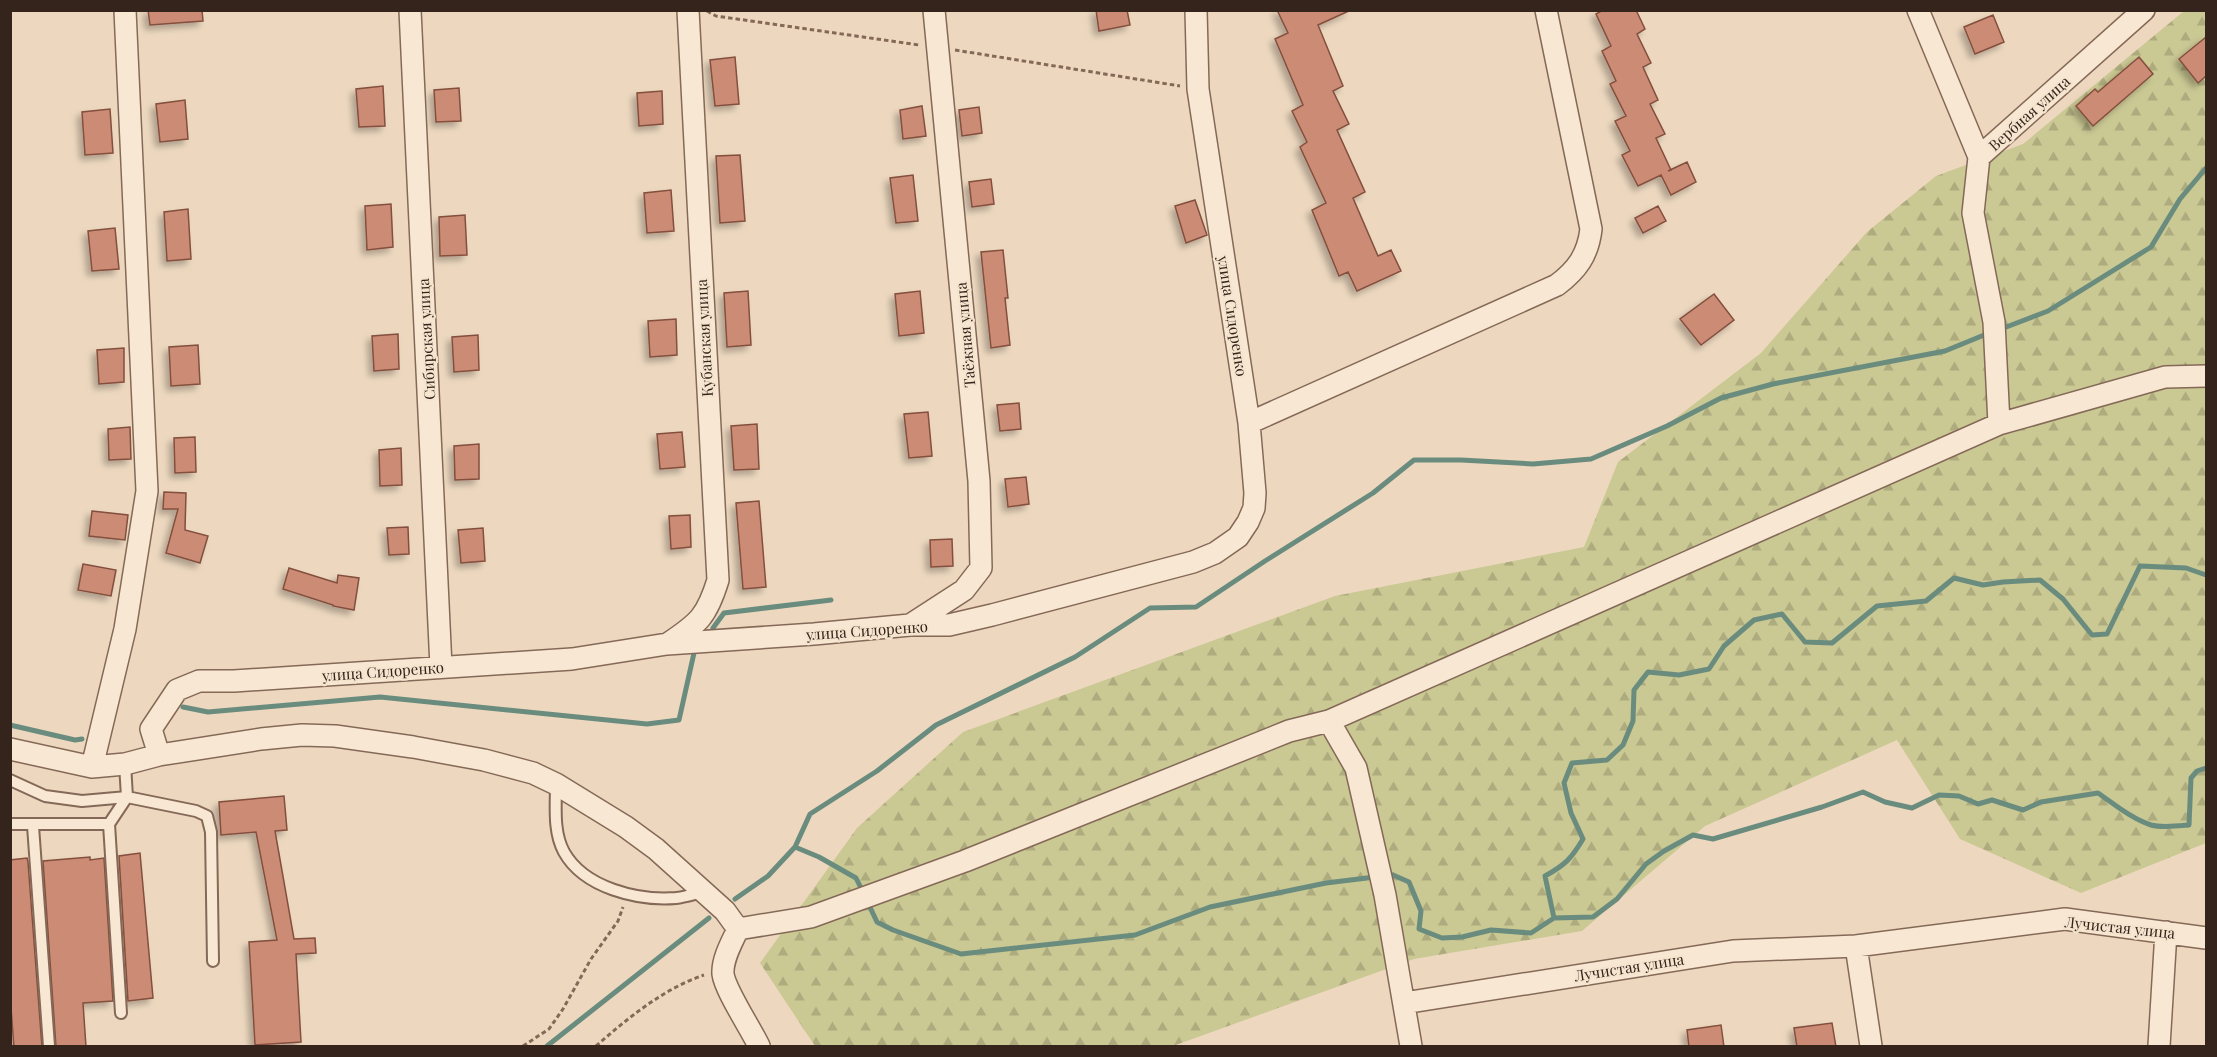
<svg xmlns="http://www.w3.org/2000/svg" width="2217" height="1057" font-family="'Playfair Display',serif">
<defs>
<pattern id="forest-firs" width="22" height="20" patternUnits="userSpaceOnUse" patternTransform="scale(1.5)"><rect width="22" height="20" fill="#cac893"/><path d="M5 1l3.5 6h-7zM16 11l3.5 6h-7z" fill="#aeac7e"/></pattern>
<filter id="shadow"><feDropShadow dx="-4.5" dy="4.5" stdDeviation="3" flood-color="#0004"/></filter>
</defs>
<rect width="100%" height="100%" fill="#edd8bf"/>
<!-- forest -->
<path fill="url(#forest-firs)" d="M2184,11h22v832l-125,50 -121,-54 -63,-99 -192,86 -123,105 -168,28 -241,87h-358l-55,-83 97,-135 106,-96 372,-136 249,-49 34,-85 143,-109 106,-121 69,-56 87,-32z"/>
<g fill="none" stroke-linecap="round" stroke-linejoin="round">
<!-- stream -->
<path stroke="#6a8c7e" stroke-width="5" d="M2001,329l47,-18 103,-64 29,-48 26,-31
M713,628l11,-15 107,-13
M183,707l25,5 172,-15 267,27 32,-4 15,-67
M10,725l65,15 7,-1
M795,847l24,10 37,21 8,16
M1384,876l9,-1 16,7 12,29 -2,18 23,9 20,-1 29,-7 40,3 23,-15 39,-1 24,-18 29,-35 18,-13 29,-16 20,4 109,-32 41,-15 22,10 27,6 27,-13 20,1 19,8 14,-4 31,10 18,-8 57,-9c16,11 34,26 53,32 11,3 27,1 38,0l2,-47 6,-7 9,-3
M735,899l33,-23 27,-29 15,-33 67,-43 59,-46 139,-68 75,-49 46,-1 69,-46 108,-68 41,-33h47l72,4 58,-5 76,-33 54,-28 52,-14 172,-33 44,-18
M868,903l9,19 16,8 68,24 174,-19 75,-28 116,-24 49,-6
M1554,918l-9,-42c20,-11 26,-17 38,-37l-12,-26 -7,-30 8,-20 35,-3 16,-15 10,-24 1,-31 14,-18 31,3 30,-6 15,-23 30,-26 28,-6 23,28 27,1 45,-37 49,-5 28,-23 29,7 20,-3 37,-2 23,19 29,36 15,-1 33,-68 46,2 20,7
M547,1046l162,-128"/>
</g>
<!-- building -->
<path fill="#cb8b75" stroke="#844f3e" stroke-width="1.5" filter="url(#shadow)" d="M148,10h54l1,11 -53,4z
M1096,10h31l3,15 -31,6z
M1277,10h74l-33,15 25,61 -10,5 16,33 -12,6 28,62 -12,6 25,58 13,-6 10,21 -44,20 -9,-19 -9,4 -27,-66 14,-7 -26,-56 7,-5 -15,-31 11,-6 -28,-66 13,-6z
M1603,10h33l9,19 -8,5 14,29 -8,4 15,33 -8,4 15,30 -9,4 15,32 -3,1 19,-9 9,20 -25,13 -10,-20 -23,11 -16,-31 8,-4 -15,-30 11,-5 -16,-32 6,-3 -14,-30 9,-5 -15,-32z
M1993,15l11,27 -29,12 -11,-27z
M2206,37v39l-8,7 -19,-24z
M735,57l4,47 -24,2 -5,-46z
M2139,57l14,17 -60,52 -17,-20 19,-17 3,3z
M383,86l2,40 -26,1 -3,-38z
M459,88l2,33 -25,1 -2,-32z
M662,91l1,33 -24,2 -2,-33z
M185,100l3,39 -28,3 -4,-38z
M922,106l4,30 -23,3 -3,-29z
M979,107l3,26 -20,3 -3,-26z
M110,109l3,44 -28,2 -3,-43z
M740,155l5,66 -25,2 -4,-67z
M913,175l5,46 -22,2 -6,-45z
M991,179l3,25 -22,3 -3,-25z
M671,190l3,41 -27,2 -3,-40z
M1195,200l12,35 -21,8 -11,-37z
M391,204l2,43 -26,3 -2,-44z
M1658,206l8,15 -23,12 -8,-15z
M188,209l3,50 -24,2 -3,-49z
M465,215l2,40 -27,1 -1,-39z
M115,228l4,41 -27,2 -4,-40z
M1003,250l5,48h-3l5,47 -19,3 -10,-96z
M748,291l3,54 -24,2 -3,-54z
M920,291l4,42 -25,3 -4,-42z
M1714,294l20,26 -33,25 -21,-26z
M676,319l1,36 -27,2 -2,-36z
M398,334l1,35 -25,2 -2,-35z
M478,335l1,35 -25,2 -2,-35z
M198,345l2,39 -29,2 -2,-39z
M124,348v34l-25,2 -2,-34z
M1019,403l2,26 -21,2 -3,-26z
M928,412l4,44 -23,2 -5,-44z
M757,424l2,45 -25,1 -3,-44z
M130,427l1,32 -22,1 -1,-31z
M682,432l3,35 -25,2 -3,-35z
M195,437l1,35 -21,1 -1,-35z
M479,444v35l-24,1 -1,-34z
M401,448l1,37 -22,1 -1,-36z
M1026,477l3,27 -21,3 -3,-28z
M164,492l22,1 -1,37 23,6 -8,27 -34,-10 12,-44h-15z
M759,501l7,86 -23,2 -7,-86z
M92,511l36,4 -3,25 -36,-4z
M690,515l1,32 -20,2 -2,-33z
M408,527l1,27 -20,1 -2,-27z
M483,528l2,33 -24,2 -3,-33z
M952,539l1,27 -22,1 -1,-27z
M83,564l33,6 -5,26 -33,-6z
M289,568l48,15 1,-8 21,3 -5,32 -21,-4v-1l-50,-16z
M284,796l3,34 -12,1 19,108 21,-1 1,15 -20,1 5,88 -46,3 -6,-103 28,-2 -21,-108 -35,3 -2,-33z
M140,853l13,145 -25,3 -9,-145z
M90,857v3l14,-2 9,143 -30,2 3,44h-30l-13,-186z
M27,858l1,4 14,185h-28l-4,-52v-135z
M1832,1023l4,24h-39l-3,-19z
M1721,1025l3,22h-35l-2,-17z"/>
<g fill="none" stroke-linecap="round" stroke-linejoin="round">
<defs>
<path id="service" d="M10,780l35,16 37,5 45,-4 69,14 11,5 4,16 2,129
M556,784c0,22 -3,48 8,68 20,36 74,49 112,46 9,-1 18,-4 27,-6
M10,824h99l18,-27 -2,-33
M109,824l12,189
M33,826l16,220"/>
<path id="minor" d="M410,10l31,657
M1918,10l61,147 165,-147
M1979,157l-6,56 21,109 5,102
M1249,423l308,-138c20,-15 31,-30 34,-56l-45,-219
M910,625l54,-35 17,-22 -2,-87 -45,-471
M669,643c30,-20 38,-27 49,-63l-30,-570
M1329,721l27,47 29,127 26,151
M10,749l82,18 33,-3 34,-9 -8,-26 26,-39 22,-9h35l338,-22 95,-15 147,-10 96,-9h39l43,-10 201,-53 22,-9 23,-16 10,-15 6,-14 1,-15 -6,-70 -51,-334 -2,-79
M159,755l102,-16 41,-4 33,1 78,11 71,13 49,13 23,11 70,43 30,22 69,62 13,18 73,-12 154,-56 324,-130 40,-10 670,-297 166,-47 41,-1
M92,767l33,-138 22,-138 -22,-481
M738,929c-6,13 -16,30 -15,45 2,16 28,55 36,72
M1856,946l15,100
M1404,1003l329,-52 123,-5 209,-27 141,19
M2159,1046l7,-114"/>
</defs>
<!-- service casing -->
<use href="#service" stroke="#856958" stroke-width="14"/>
<!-- minor casing -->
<use href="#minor" stroke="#856958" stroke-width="24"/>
<!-- path -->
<path stroke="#856958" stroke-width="3" stroke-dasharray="4.5 3" stroke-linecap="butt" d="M707,11l9,5 203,29
M955,50l225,36
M523,1046l26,-17 14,-20 28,-50 27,-38 5,-14
M596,1046c32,-28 67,-57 108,-71"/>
<!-- service -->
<use href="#service" stroke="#f8e7d2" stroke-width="10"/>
<!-- minor -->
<use href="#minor" stroke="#f8e7d2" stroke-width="21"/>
</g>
<g text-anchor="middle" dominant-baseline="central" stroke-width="4.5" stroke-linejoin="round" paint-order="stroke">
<!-- street labels -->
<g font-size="15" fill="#35241c" stroke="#f5e4ce">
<text transform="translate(2029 113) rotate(-42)">Вербная улица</text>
<text transform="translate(1233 316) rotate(81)">улица Сидоренко</text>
<text transform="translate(965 335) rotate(-95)">Таёжная улица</text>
<text transform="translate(704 338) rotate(-93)">Кубанская улица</text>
<text transform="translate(426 339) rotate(-93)">Сибирская улица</text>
<text transform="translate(867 630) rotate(-4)">улица Сидоренко</text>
<text transform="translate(383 671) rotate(-4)">улица Сидоренко</text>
<text transform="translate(2120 927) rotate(6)">Лучистая улица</text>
<text transform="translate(1629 967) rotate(-9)">Лучистая улица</text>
</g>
</g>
<!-- border -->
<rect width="2217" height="1057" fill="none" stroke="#35241c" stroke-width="24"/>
</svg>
